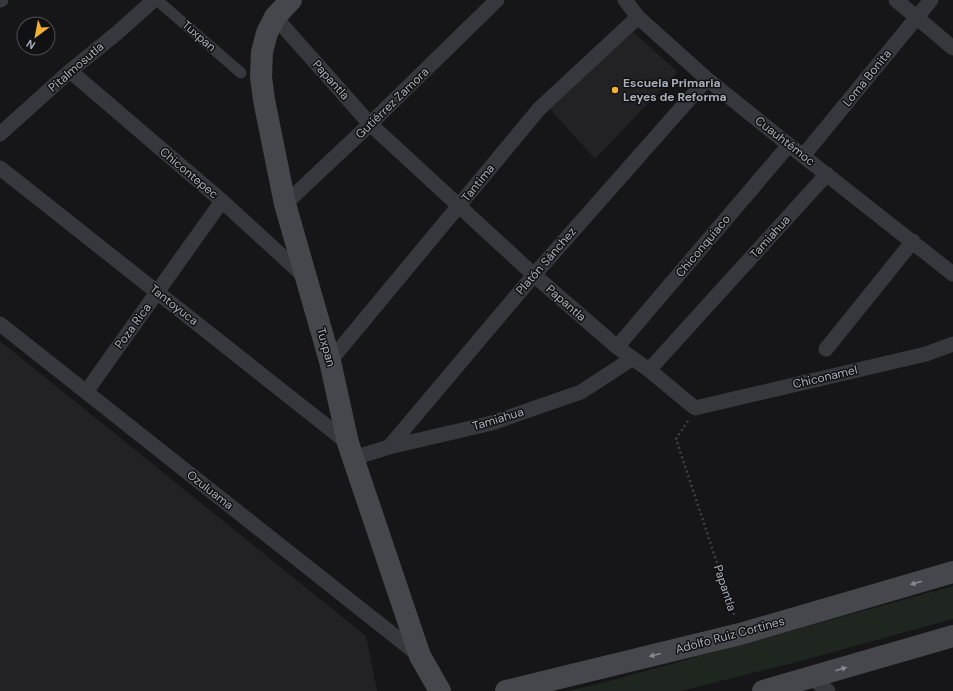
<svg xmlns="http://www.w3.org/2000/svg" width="953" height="691" font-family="'DM Sans',sans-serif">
<rect width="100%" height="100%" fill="#161618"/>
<!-- built -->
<path fill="#222225" d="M633,32l45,40 -83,87 -45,-50z
M0,341l366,295 11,55h-377z"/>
<!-- green -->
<path fill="#1e261f" d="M953,586v33l-145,40 -127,32h-114l35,-8z"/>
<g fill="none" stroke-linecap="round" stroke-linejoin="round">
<!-- path -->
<path stroke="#3d3f44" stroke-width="2.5" stroke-dasharray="2 3" stroke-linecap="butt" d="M688,421l-12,18 59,178"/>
<!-- pedestrian -->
<path stroke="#37383d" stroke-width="11" d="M157,0l84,73"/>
<!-- minor -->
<path stroke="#37383d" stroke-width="15" d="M0,0h1
M625,0l13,17 69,62 82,66 164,129
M896,0l57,48
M275,17l95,107 164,151 83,72 32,23 46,38 231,-54 27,-10
M70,71l152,130 83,76
M0,134l70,-63 47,-38 37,-33
M803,156l128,-156
M0,168l348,275
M285,204l85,-80 127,-124
M0,324l420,332
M617,347l172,-202
M826,349l87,-108
M330,361l209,-252 99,-92
M649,370l178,-196
M86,392l136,-191
M389,447l145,-172 173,-196
M354,458l35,-11 103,-24 89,-31 52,-34
M812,678l16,13"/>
<!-- secondary -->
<path stroke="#45474d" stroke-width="22" d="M291,0l-16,17 -8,16 -5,19 -1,25 3,23 21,104 45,157 18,82 72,213 20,35
M506,691l234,-57 213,-62
M763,691l190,-55"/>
</g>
<!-- one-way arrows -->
<defs><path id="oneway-solid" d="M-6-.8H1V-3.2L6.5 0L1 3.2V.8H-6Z"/></defs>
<g fill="#858993">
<use href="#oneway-solid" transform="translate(916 583) rotate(164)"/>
<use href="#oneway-solid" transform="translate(655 655) rotate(166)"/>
<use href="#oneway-solid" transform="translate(841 669) rotate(-16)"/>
</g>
<!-- markers -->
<circle fill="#f2b134" stroke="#111113" stroke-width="1.5" cx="615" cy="90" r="4"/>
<g text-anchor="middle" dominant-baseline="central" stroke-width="3" stroke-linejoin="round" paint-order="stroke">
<!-- street labels -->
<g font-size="12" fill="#a8adb8" stroke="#111113">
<text transform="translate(199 36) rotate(41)">Tuxpan</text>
<text transform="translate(76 67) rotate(-41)">Pitalmosutla</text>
<text transform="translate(867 78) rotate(-51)">Loma Bonita</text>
<text transform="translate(331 80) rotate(48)">Papantla</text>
<text transform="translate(392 103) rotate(-44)">Gutiérrez Zamora</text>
<text transform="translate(785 141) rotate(38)">Cuauhtémoc</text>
<text transform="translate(189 173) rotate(40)">Chicontepec</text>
<text transform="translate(478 183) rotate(-51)">Tantima</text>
<text transform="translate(770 237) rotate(-48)">Tamiahua</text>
<text transform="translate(703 246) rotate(-50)">Chiconquiaco</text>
<text transform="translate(546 261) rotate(-49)">Platón Sánchez</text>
<text transform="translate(566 303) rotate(41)">Papantla</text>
<text transform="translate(174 305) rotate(38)">Tantoyuca</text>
<text transform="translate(133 326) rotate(-54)">Poza Rica</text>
<text transform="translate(326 347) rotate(74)">Tuxpan</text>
<text transform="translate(825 377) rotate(-13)">Chiconamel</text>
<text transform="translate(498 419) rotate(-17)">Tamiahua</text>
<text transform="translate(210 490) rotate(38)">Ozuluama</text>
<text transform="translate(725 588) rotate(72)">Papantla</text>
<text transform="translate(730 635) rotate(-15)">Adolfo Ruiz Cortines</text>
</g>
<!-- poi labels -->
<g font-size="12" font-weight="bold" fill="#a8adb8" stroke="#111113" text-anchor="start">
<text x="623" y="83">Escuela Primaria<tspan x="623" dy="14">Leyes de Reforma</tspan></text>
</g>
</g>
<!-- north arrow -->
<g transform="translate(36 36) rotate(212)"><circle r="19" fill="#111113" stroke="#4d4f55"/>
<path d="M0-3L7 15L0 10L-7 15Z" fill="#f2b134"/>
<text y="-6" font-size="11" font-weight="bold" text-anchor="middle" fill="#a8adb8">N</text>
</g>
</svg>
